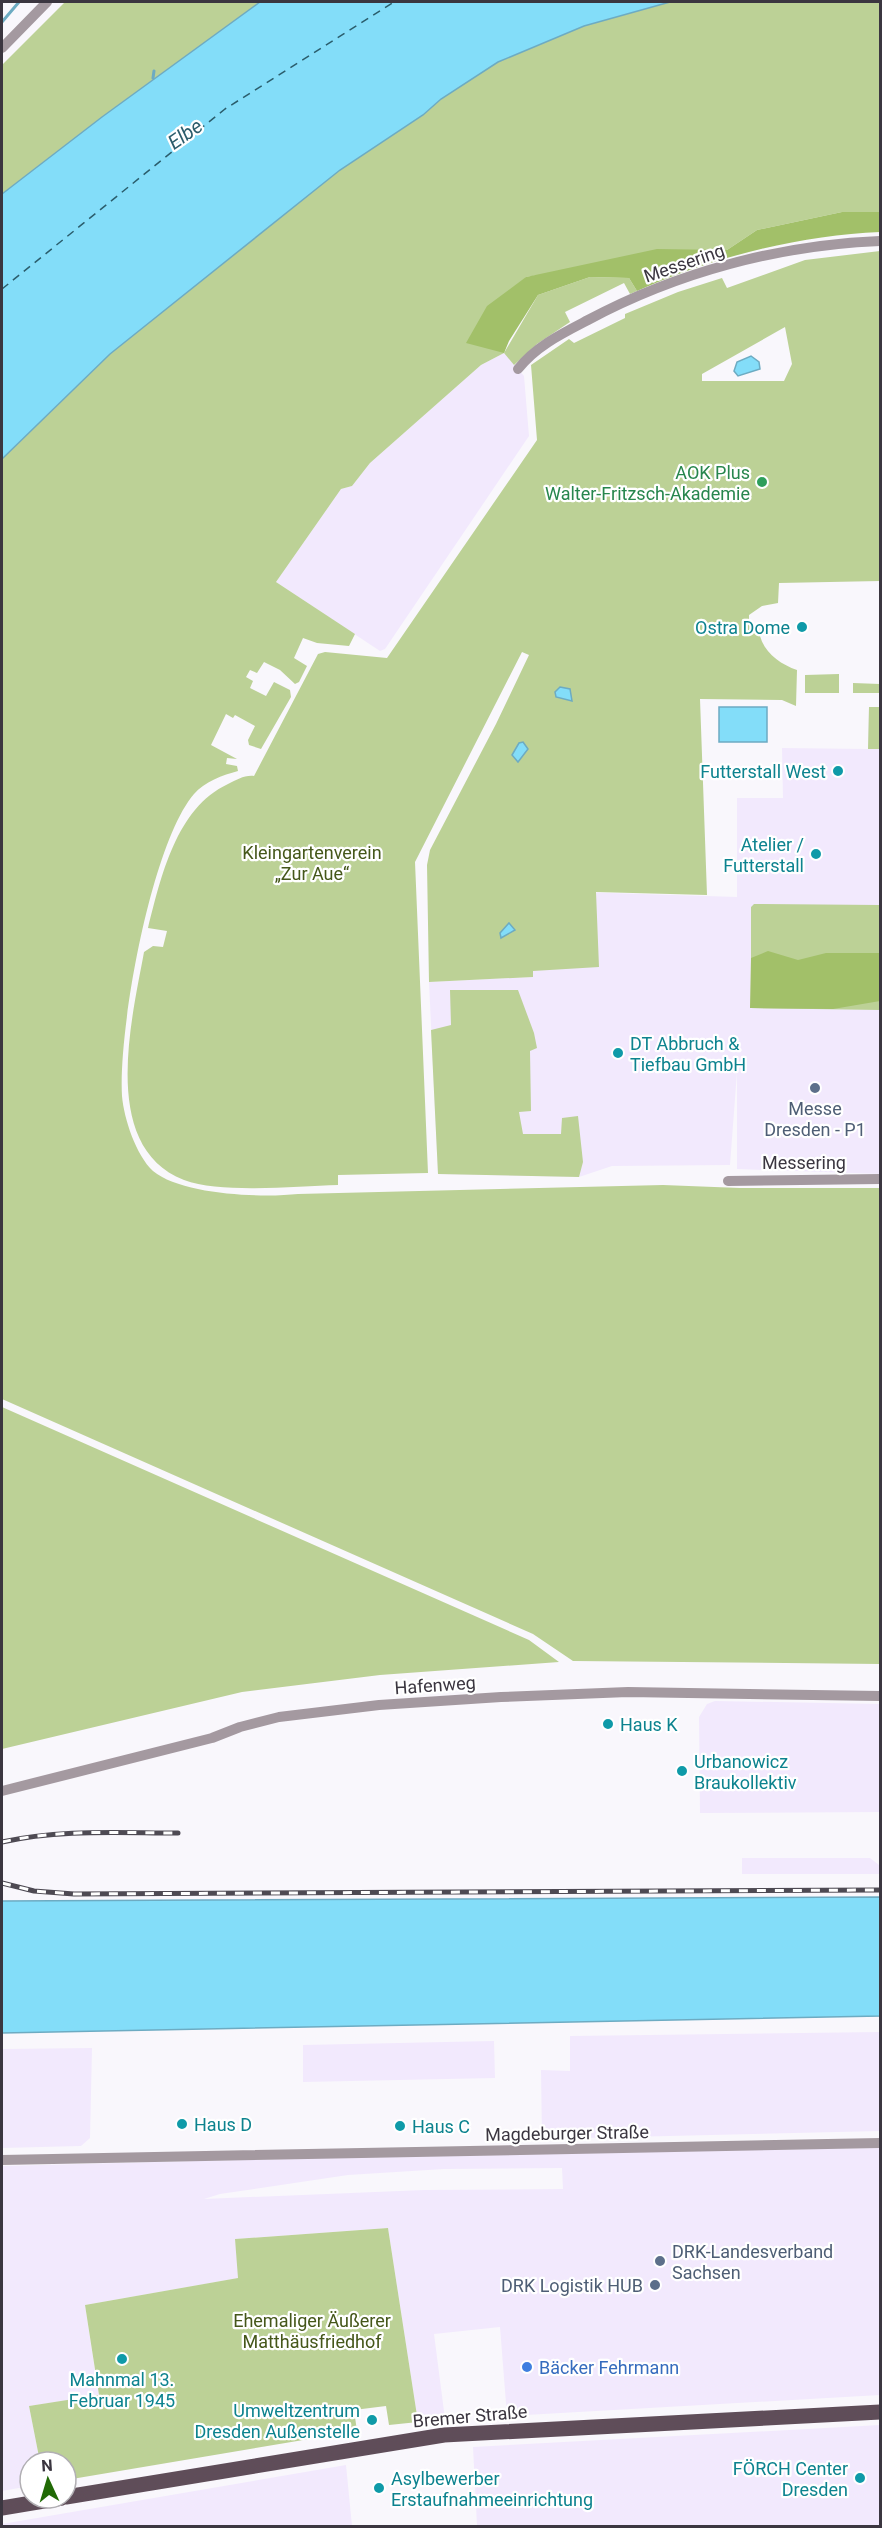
<svg xmlns="http://www.w3.org/2000/svg" width="882" height="2528" font-family="Roboto,sans-serif">
<rect width="100%" height="100%" fill="#f9f7fc"/>
<!-- built -->
<path fill="#f2e9fd" fill-rule="evenodd" d="M504,353l20,23 5,60 -144,213 -5,2 -104,-69 65,-93 11,-3 18,-23 111,-98z
M869,707h11v467l-143,-5v-97l-7,93 -118,1 -33,11 -141,-3 -9,-192 104,-5v-37l46,-48 158,5v-99h46l-1,-50 86,1z
M715,1701l165,3v108l-180,1 -1,-96 8,-13z
M742,1858h128l9,7 1,9h-138z
M880,2032v99l-338,8 -1,-69 29,1v-35z
M494,2041l1,37 -192,4v-37z
M92,2048l-2,90 -9,8 -79,2v-99z
M880,2148v247l-373,21 -7,-89 -66,7 11,85 -27,3 -30,-194 -153,11 4,39 -154,27 14,91 -70,10 11,56h-10v24l-28,5v-325l436,-11zM562,2168l1,21 -139,1 -220,9 16,-5 128,-19 96,-6z
M880,2425v101h-403l-4,-79z
M346,2465l6,61h-350v-2z"/>
<!-- green -->
<path fill="#bcd196" fill-rule="evenodd" d="M65,2h195l-158,115 -100,77v-129z
M670,2h210v210h-38l-85,18 -30,20h-23l-178,27 -22,76 34,-58 52,-18 39,1 8,13 -7,3 -6,-11 -59,29 5,10 -33,22 -23,21 -10,-12 -23,12 -111,98 -18,23 -11,3 -65,93 79,52 -6,12 -32,-3 -14,-5 -9,20 13,8 -8,16 -4,2 -15,-14 -16,-8 -7,11 -7,-3 -4,7 7,4 -3,7 16,8 8,-14 16,8 1,7 -30,52 -12,-4 -1,-5 7,-14 -20,-11 -2,3 -7,-4 -15,31 26,14 -10,-1 -1,6 11,2 1,5c-15,4 -34,11 -44,23 -43,50 -76,236 -72,302 2,23 14,59 31,75 29,24 109,27 145,23l365,-9 77,3h140v476l-307,-3 -40,-27 -531,-235v-940l108,-105 230,-184 83,-55 18,-16 57,-37 86,-36z
M880,251v330l-101,2 -1,20 -16,3 -13,9v8l10,2c-1,23 18,38 38,45l-1,36 -14,-6 -82,-1 7,196 -111,-3 3,75 -66,4v6l-104,5 -2,-117 3,-15 66,-126 33,-69 -7,-3 -107,210 13,311 -90,2v10c-42,1 -116,9 -154,-5 -85,-33 -52,-161 -40,-228l9,-6 10,1 4,-16 -19,-3c13,-51 28,-120 80,-144 9,-4 16,-9 26,-8l64,-122 7,-2 62,6 150,-218 -6,-75 38,-26 5,4 51,-25v-4l53,-22 44,-14 5,10 78,-28zM785,327l7,37 -8,17h-82v-7z
M839,674v19h-34v-18z
M853,683l27,1v9h-27z
M869,707h11v42h-12z
M754,904l126,1v105l-129,-2v-101z
M450,990h68l16,43 3,15 -7,3 1,60 -12,1 4,22h38l1,-16 16,-2 5,46 -4,15 -141,-3 -7,-144 20,-5z
M2,1407l527,233 30,22 -179,13 -138,17 -240,57z
M388,2228l30,194 -29,3 -3,-19 -32,4 3,21 -291,49v-18h-26l-11,-56 70,-11 -14,-90 153,-27 -3,-39z"/>
<!-- forest -->
<path fill="#a2c069" d="M842,212h38v20c-80,3 -170,26 -243,59l-8,-13 -39,-1 -52,18 -29,46 -5,12 -38,-10 21,-37 39,-29 131,-28 70,1 30,-20z
M768,951l30,9 28,-7h54v48l-47,8 -83,-1 1,-50z"/>
<!-- water -->
<path fill="#83ddf9" stroke="#6dabc2" stroke-width="1.5" d="M260,2h410l-86,24 -86,36 -57,37 -18,16 -83,55 -230,184 -108,105v-265l100,-77z
M751,356l8,6 1,7 -22,7 -4,-5 3,-9z
M560,687l10,2 2,12 -16,-4 -1,-5z
M719,707h48v35h-48z
M523,742l5,7 -10,13 -6,-7 7,-12z
M509,923l6,7 -14,8 -1,-5z
M880,1897v119l-878,17v-132z"/>
<g fill="none" stroke-linecap="round" stroke-linejoin="round">
<!-- stream -->
<path stroke="#6dabc2" stroke-width="3" d="M2,22l17,-20
M153,78l1,-7"/>
<!-- ferry -->
<path stroke="#2b5d6c" stroke-width="1.5" stroke-dasharray="8 6" stroke-linecap="butt" d="M2,289l223,-180 169,-107"/>
<!-- street -->
<path stroke="#a499a0" stroke-width="10" d="M2,48l45,-46
M518,369c18,-23 45,-36 70,-49 90,-48 191,-75 292,-79
M728,1181l152,-2
M2,1791l210,-53 28,-11 39,-10 100,-12 122,-8 127,-5 252,4
M2,2160l878,-17"/>
<!-- primary -->
<path stroke="#5f4d59" stroke-width="15" d="M66,2497l378,-62 436,-23
M2,2508l60,-10"/>
<defs>
<path id="rail" d="M2,1842c57,-13 117,-9 176,-9
M2,1883l32,8 40,3 806,-4"/>
</defs>
<!-- rail casing -->
<use href="#rail" stroke="#4e4a53" stroke-width="5"/>
<!-- rail -->
<use href="#rail" stroke="#fff" stroke-width="3" stroke-dasharray="9" stroke-linecap="butt"/>
</g>
<!-- markers -->
<circle fill="#2e9e5b" stroke="#fff" stroke-width="2" cx="762" cy="482" r="6"/>
<g fill="#0f9aa8" stroke="#fff" stroke-width="2">
<circle cx="802" cy="627" r="6"/>
<circle cx="838" cy="771" r="6"/>
<circle cx="816" cy="854" r="6"/>
<circle cx="618" cy="1053" r="6"/>
<circle cx="608" cy="1724" r="6"/>
<circle cx="682" cy="1771" r="6"/>
<circle cx="182" cy="2124" r="6"/>
<circle cx="400" cy="2126" r="6"/>
<circle cx="122" cy="2359" r="6"/>
<circle cx="372" cy="2420" r="6"/>
<circle cx="860" cy="2478" r="6"/>
<circle cx="379" cy="2488" r="6"/>
</g>
<g fill="#5c6f8a" stroke="#fff" stroke-width="2">
<circle cx="815" cy="1088" r="6"/>
<circle cx="660" cy="2261" r="6"/>
<circle cx="655" cy="2285" r="6"/>
</g>
<circle fill="#3f7fe0" stroke="#fff" stroke-width="2" cx="527" cy="2367" r="6"/>
<g text-anchor="middle" dominant-baseline="central" stroke-width="4.5" stroke-linejoin="round" paint-order="stroke">
<!-- street labels -->
<g font-size="18" fill="#3b3640" stroke="#fff">
<text transform="translate(684 263) rotate(-19)">Messering</text>
<text x="804" y="1162">Messering</text>
<text transform="translate(435 1685) rotate(-4)">Hafenweg</text>
<text transform="translate(567 2133) rotate(-1)">Magdeburger Straße</text>
<text transform="translate(470 2416) rotate(-5)">Bremer Straße</text>
</g>
<!-- leisure labels -->
<g font-size="18" fill="#27864d" stroke="#fff" text-anchor="end">
<text x="750" y="472">AOK Plus<tspan x="750" dy="21">Walter-Fritzsch-Akademie</tspan></text>
</g>
<!-- culture labels -->
<g font-size="18" fill="#0d838f" stroke="#fff" text-anchor="start">
<text x="790" y="627" text-anchor="end">Ostra Dome</text>
<text x="826" y="771" text-anchor="end">Futterstall West</text>
<text x="804" y="844" text-anchor="end">Atelier /<tspan x="804" dy="21">Futterstall</tspan></text>
<text x="630" y="1043">DT Abbruch &amp;<tspan x="630" dy="21">Tiefbau GmbH</tspan></text>
<text x="620" y="1724">Haus K</text>
<text x="694" y="1761">Urbanowicz<tspan x="694" dy="21">Braukollektiv</tspan></text>
<text x="194" y="2124">Haus D</text>
<text x="412" y="2126">Haus C</text>
<text x="122" y="2379" text-anchor="middle">Mahnmal 13.<tspan x="122" dy="21">Februar 1945</tspan></text>
<text x="360" y="2410" text-anchor="end">Umweltzentrum<tspan x="360" dy="21">Dresden Außenstelle</tspan></text>
<text x="848" y="2468" text-anchor="end">FÖRCH Center<tspan x="848" dy="21">Dresden</tspan></text>
<text x="391" y="2478">Asylbewerber<tspan x="391" dy="21">Erstaufnahmeeinrichtung</tspan></text>
</g>
<!-- park labels -->
<g font-size="18" fill="#45571a" stroke="#fff">
<text x="312" y="852">Kleingartenverein<tspan x="312" dy="21">„Zur Aue“</tspan></text>
<text x="312" y="2320">Ehemaliger Äußerer<tspan x="312" dy="21">Matthäusfriedhof</tspan></text>
</g>
<!-- service labels -->
<g font-size="18" fill="#4e5e75" stroke="#fff">
<text x="815" y="1108">Messe<tspan x="815" dy="21">Dresden - P1</tspan></text>
<text x="672" y="2251" text-anchor="start">DRK-Landesverband<tspan x="672" dy="21">Sachsen</tspan></text>
<text x="643" y="2285" text-anchor="end">DRK Logistik HUB</text>
</g>
<!-- shop labels -->
<g font-size="18" fill="#366cbe" stroke="#fff" text-anchor="start">
<text x="539" y="2367">Bäcker Fehrmann</text>
</g>
<!-- water labels -->
<g font-size="20" font-style="italic" fill="#2b5d6c" stroke="#fff">
<text transform="translate(185 134) rotate(-35)">Elbe</text>
</g>
</g>
<!-- border -->
<rect width="882" height="2528" fill="none" stroke="#3b3640" stroke-width="6"/>
<!-- north arrow -->
<g transform="translate(48 2480) rotate(356)"><circle r="28" fill="#ffffff" stroke="#b1afb3" stroke-width="1.5"/>
<path d="M0-4.5L10 22L0 15L-10 22Z" fill="#216a06"/>
<text y="-9" font-size="16" font-weight="bold" text-anchor="middle" fill="#3b3640">N</text>
</g>
</svg>
